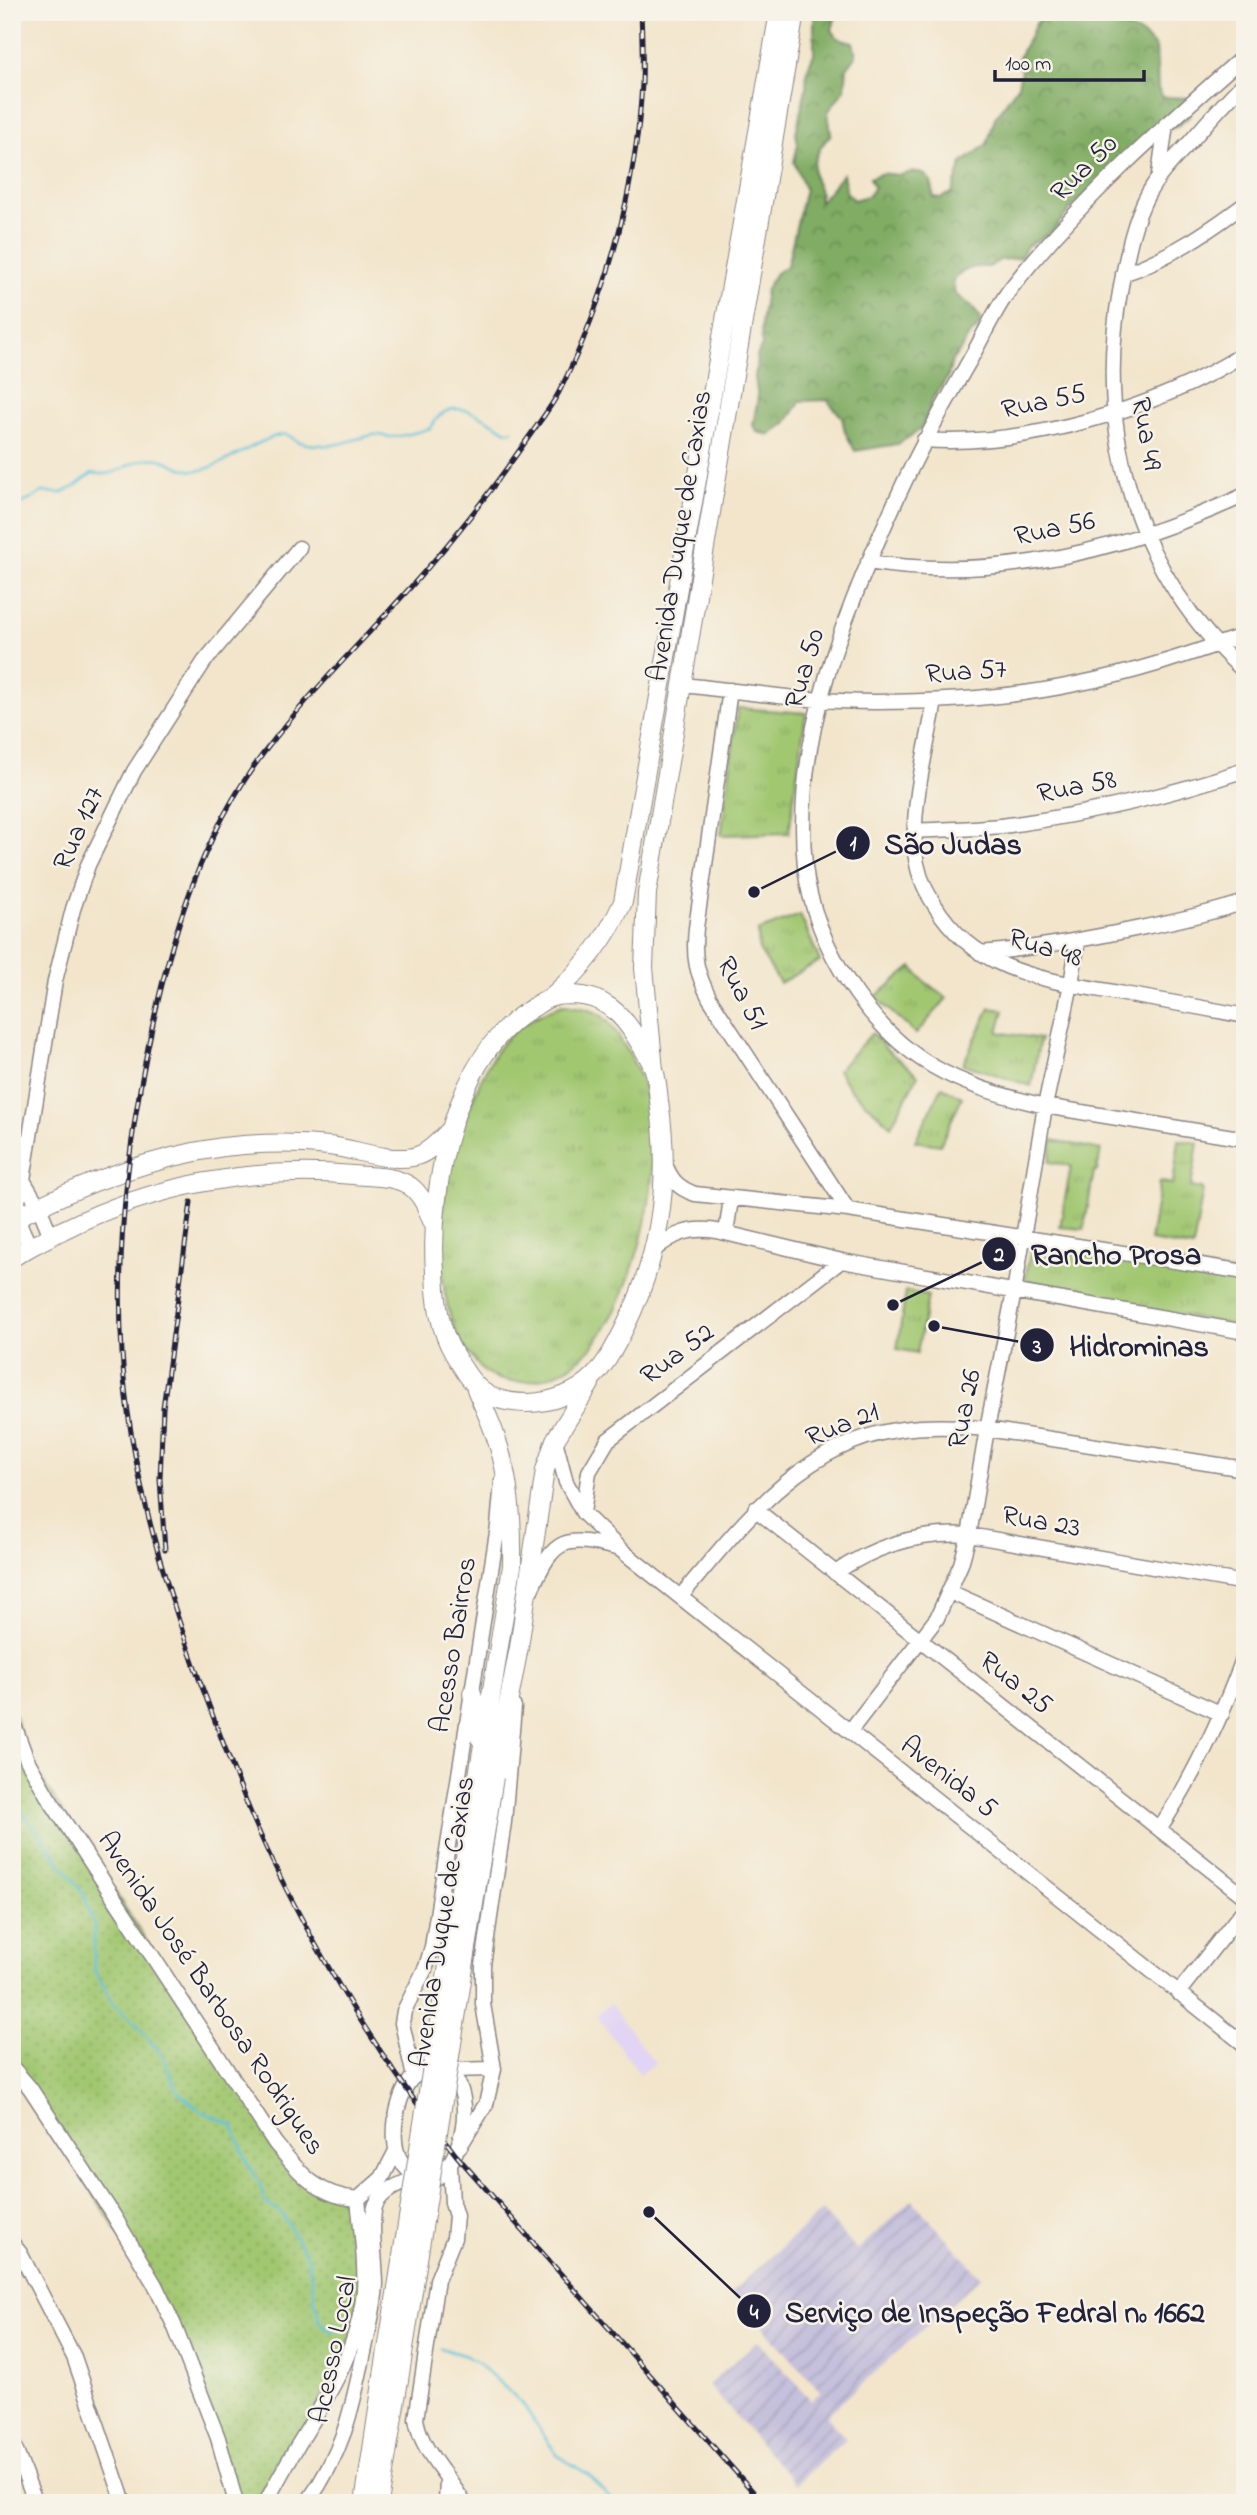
<svg xmlns="http://www.w3.org/2000/svg" width="1257" height="2515" font-family="'Indie Flower',sans-serif">
<defs>
<pattern id="industrial-furrows" width="10" height="10" patternUnits="userSpaceOnUse" patternTransform="scale(1.75)"><rect width="10" height="10" fill="#c5c0db"/><path d="M-1 1l2-2M0 10L10 0M9 11l2-2" fill="none" stroke="#a9a5bd"/></pattern>
<pattern id="grass-tufts" width="24" height="20" patternUnits="userSpaceOnUse" patternTransform="scale(1.75)"><rect width="24" height="20" fill="#a1c771"/><path d="M3 7l-1-3M5 7V3M7 7l1-3M15 17l-1-3M17 17v-4M19 17l1-3" fill="none" stroke="#8aab63"/></pattern>
<pattern id="forest-crowns" width="20" height="18" patternUnits="userSpaceOnUse" patternTransform="scale(1.75)"><rect width="20" height="18" fill="#80ac63"/><path d="M2 6a3 3 0 1 1 6 0M12 15a3 3 0 1 1 6 0" fill="none" stroke="#688c53"/></pattern>
<pattern id="park-dots" width="8" height="8" patternUnits="userSpaceOnUse" patternTransform="scale(1.75)"><rect width="8" height="8" fill="#a1c771"/><path d="M2 2h.1M6 6h.1" fill="none" stroke="#8aab63" stroke-width="1.8" stroke-linecap="round"/></pattern>
</defs>
<rect width="100%" height="100%" fill="#f7f3e8"/>
<filter id="ink" filterUnits="userSpaceOnUse"><feTurbulence type="fractalNoise" baseFrequency=".0143" numOctaves="2"/><feDisplacementMap in="SourceGraphic" scale="14" xChannelSelector="R" yChannelSelector="G"/><feConvolveMatrix kernelMatrix="1 2 1 2 8 2 1 2 1" color-interpolation-filters="sRGB"/></filter>
<filter id="wash" filterUnits="userSpaceOnUse"><feTurbulence type="fractalNoise" baseFrequency=".00686" numOctaves="4" result="noise"/><feDisplacementMap in="SourceGraphic" scale="28" xChannelSelector="R" yChannelSelector="G"/><feGaussianBlur stdDeviation="1.57" result="paint"/><feColorMatrix in="noise" values="0 0 0 0 0 0 0 0 0 0 0 0 0 0 0 0 0 1.4 0 .05"/><feComposite in="paint" operator="in"/></filter>
<g filter="url(#wash)">
<rect width="100%" height="100%" fill="#f2e5cb"/>
<!-- built -->
<path fill="#e1d4f4" d="M610,2004l45,59 -15,11 -44,-59z"/>
<!-- industrial -->
<path fill="url(#industrial-furrows)" d="M912,2200l69,77 -155,139 20,23 -50,45 -88,-99 50,-44 53,59 10,-8 -89,-100 90,-81 35,39z"/>
<!-- grass -->
<path fill="url(#grass-tufts)" stroke="#627456" stroke-width="2" d="M738,708l68,5 -17,120 -68,2z
M800,915l20,46 -40,22 -21,-33 -1,-19z
M912,967l12,14 23,17 -31,36 -41,-37z
M562,1005c14,1 28,3 40,11 10,8 16,19 22,29 46,73 30,171 0,246 -16,39 -40,78 -84,88 -15,4 -36,4 -51,-4 -6,-3 -11,-10 -15,-15 -43,-47 -36,-146 -22,-204 6,-24 16,-47 26,-69 7,-17 16,-36 30,-50 16,-15 33,-25 54,-32z
M990,1008l14,2 -6,22 42,7 -9,47 -68,-22z
M872,1033l14,16 32,26 -27,51 -42,-38 -11,-18z
M942,1087l20,10 -22,48 -25,-4z
M1053,1140l48,10 -4,21h-3l-10,58 -24,-2 11,-61 -22,-4z
M1179,1140l19,3 -7,44 12,2 -10,59 -43,-7 10,-59 13,2z
M1032,1241l213,34v52l-221,-41z
M906,1291l22,5 -11,57 -20,-4z"/>
<!-- forest -->
<path fill="url(#forest-crowns)" stroke="#51674f" stroke-width="2" d="M814,12h23l-5,18 6,8 15,4 3,14 -9,12 -2,21 -17,23 3,22c-10,11 -20,26 -17,42 3,15 8,8 5,27l24,-29 3,17 7,9 15,-4 6,-9 -4,-9c15,-7 14,-4 28,-3 6,0 12,-4 17,-3 15,1 19,13 18,25l8,1 11,-5 10,-30 25,-19 8,-26 23,-33 3,-14 -2,-14 20,-39c24,-2 78,4 100,15 7,3 12,10 17,15l2,41 5,8 25,1 4,7 -3,12 -13,10 -17,2 -16,5 -26,33 -44,39 -21,26 -25,14 -7,12 -20,2 -11,7c-16,-1 -26,2 -36,14l2,13 15,11 10,12 -1,10 -11,10 -7,13 -9,10 -4,17 -15,21 -5,16 -7,15 -23,15 -43,7 -10,-19 -3,-15 -15,-17 -26,1 -15,22 -16,12 -13,-3 -4,-7 5,-28 -3,-19 2,-22 5,-11 -1,-22 5,-34 10,-16 11,-7 18,-77 -11,-27 4,-18 -2,-11 10,-45 1,-18 7,-16z"/>
<!-- park -->
<path fill="url(#park-dots)" stroke="#627456" stroke-width="2" d="M12,1709l20,55 248,383 73,62 10,55 -10,68 -43,88 -30,38 -20,45h-21l-60,-174 -167,-264z"/>
<g fill="none" stroke-linecap="round" stroke-linejoin="round">
<!-- stream -->
<path stroke="#5abfd8" stroke-width="2.5" d="M12,507l20,-8 10,-7 19,1 13,-6 18,-14c29,5 30,-10 55,-14 22,-4 34,16 55,11 28,-7 50,-28 78,-35 9,-2 12,4 19,7 6,2 15,3 22,3 17,2 35,-7 52,-10 6,-1 10,1 16,2 14,0 29,-5 42,-9 18,-37 51,-11 76,3h5
M12,1797l72,98 10,30v44l20,36 23,20 25,30 16,37 23,19 32,14 14,38 13,20 5,20 16,10 27,45 11,63 11,10 10,-1
M441,2348l25,8 13,8 43,39 35,52 32,20 26,28"/>
</g>
</g>
<g filter="url(#ink)">
<g fill="none" stroke-linecap="round" stroke-linejoin="round">
<defs>
<path id="minor" d="M1245,55c-83,73 -166,146 -234,233 -16,21 -27,47 -40,70 -26,46 -52,91 -74,140 -52,113 -105,241 -92,368 4,40 22,84 44,117 52,79 106,102 196,123l200,33
M1245,82c-19,19 -37,39 -54,59 -16,17 -32,33 -43,53 -15,28 -21,61 -27,92 -27,143 13,287 124,386
M1159,174l7,-50
M1123,274c46,-16 83,-41 122,-70
M924,440c102,7 234,-31 321,-87
M868,562c129,21 260,-13 377,-67
M684,685c63,7 127,17 191,17 67,0 135,-4 201,-18 58,-11 114,-30 169,-49
M730,690l-34,238c-3,30 0,44 14,71l138,211
M935,701c-8,46 -23,101 -20,148 1,20 8,38 19,55 43,71 115,76 190,90 40,7 80,14 121,22
M915,831c33,-2 68,-2 101,-7 78,-11 154,-29 229,-54
M980,953c54,-4 107,-14 160,-25 35,-7 71,-15 105,-26
M665,1164c6,16 13,24 30,30l153,16 397,62
M23,1180l16,27 12,29
M726,1233l5,-34
M30,1246c-15,-28 -16,-35 -7,-66l32,-199 18,-72 15,-44 46,-94 70,-109 95,-114
M655,1249c20,-16 36,-22 62,-18l125,30 403,71
M555,1440l11,42 17,31 38,37 624,495
M755,1509l490,388
M583,1513l6,-41 19,-32 233,-179
M835,1573c41,-28 84,-41 134,-38l276,48
M531,1590c24,-54 33,-55 89,-41
M950,1592l272,122
M680,1597c59,-69 119,-152 216,-167 30,-5 60,-4 91,-1l258,40
M12,1720l15,40 21,37 227,346c25,30 42,53 83,56
M850,1731l87,-113 24,-54 8,-29 18,-106 27,-137 31,-186 26,-122 7,-43
M1159,1829c37,-55 63,-113 86,-175
M1178,1993l67,-85
M12,2067l18,21 84,128 41,69 19,40 44,113 18,65
M440,2068c52,17 9,146 -29,105 -10,-10 -15,-18 -16,-32 -2,-21 6,-63 29,-71 5,-1 11,-1 16,-2z
M448,2070l46,-1
M414,2077l-12,-54 2,-12 22,-44 6,-20 66,-421 4,-45
M460,2146l26,-42 8,-35 -11,-65v-39l21,-143 10,-115
M450,2165l2,38 4,13 -2,22 -17,42 -21,139c6,34 31,54 48,84
M358,2199l24,-21 14,-27
M12,2243l8,10 54,104 50,146
M12,2441l24,62
M266,2503c33,-71 91,-131 98,-213 2,-30 -3,-60 -6,-91
M307,2503c37,-52 45,-94 58,-155 4,-21 10,-43 11,-64 0,-20 -7,-65 0,-80 8,-15 25,-20 40,-26
M446,2503l1,-24"/>
<path id="major" d="M574,995c29,1 47,18 62,42 6,10 14,21 18,32 3,10 4,22 5,32 12,78 1,155 -34,226 -8,16 -18,36 -31,49 -17,17 -43,27 -67,27 -44,-1 -52,-15 -73,-49 -15,-25 -18,-54 -19,-82 -6,-85 19,-219 99,-265 6,-4 12,-9 19,-10 6,-2 14,-2 21,-2z
M551,997c32,-28 55,-57 72,-95l156,-890
M654,1070l-10,-102 3,-75 148,-881
M12,1220c66,-35 137,-62 211,-73 35,-4 71,-5 106,-1 27,3 57,16 84,11 15,-3 28,-18 38,-28
M12,1258c16,-11 34,-19 51,-28 90,-45 190,-64 290,-55 18,2 40,0 57,11 12,9 17,22 22,35
M476,1389c6,15 14,30 19,46 15,41 18,87 17,131l-34,210
M472,1693l8,45
M494,1777l25,-130 26,-177 10,-30 35,-56
M364,2503l19,-127
M379,2503l20,-123"/>
</defs>
<!-- minor casing -->
<use href="#minor" stroke="#8a8483" stroke-width="17"/>
<!-- major casing -->
<use href="#major" stroke="#8a8483" stroke-width="20"/>
<!-- minor -->
<use href="#minor" stroke="#fff" stroke-width="14"/>
<!-- major -->
<use href="#major" stroke="#fff" stroke-width="18"/>
<defs>
<path id="rail" d="M641,12c1,24 2,48 1,72 -6,105 -35,214 -83,308 -9,17 -22,33 -33,49 -32,46 -65,89 -102,131 -57,66 -122,126 -172,197 -59,86 -86,187 -106,288 -19,96 -30,198 -24,296 7,114 41,227 80,334 21,55 41,112 66,165 51,107 114,210 188,303l307,348
M165,1550l-5,-71 3,-71 28,-206"/>
</defs>
<!-- rail casing -->
<use href="#rail" stroke="#22223b" stroke-width="5"/>
<!-- rail -->
<use href="#rail" stroke="#f7f3e8" stroke-width="2.5" stroke-dasharray="8" stroke-linecap="butt"/>
<defs>
<path id="major-bridge" d="M383,2376l95,-600
M399,2380l95,-603"/>
</defs>
<!-- major-bridge casing -->
<use href="#major-bridge" stroke="#8a8483" stroke-width="20" stroke-linecap="butt"/>
<!-- major-bridge -->
<use href="#major-bridge" stroke="#fff" stroke-width="18"/>
</g>
</g>
<g text-anchor="middle" dominant-baseline="central" stroke-width="5" stroke-linejoin="round" paint-order="stroke">
<!-- street labels -->
<g font-size="28" fill="#22223b" stroke="#f7f3e8">
<text transform="translate(1085 169) rotate(-45)">Rua 50</text>
<text transform="translate(1044 403) rotate(-12)">Rua 55</text>
<text transform="translate(1145 434) rotate(80)">Rua 49</text>
<text transform="translate(1055 530) rotate(-12)">Rua 56</text>
<text transform="translate(681 536) rotate(-81)">Avenida Duque de Caxias</text>
<text transform="translate(806 669) rotate(-74)">Rua 50</text>
<text transform="translate(966 673) rotate(-4)">Rua 57</text>
<text transform="translate(1077 788) rotate(-11)">Rua 58</text>
<text transform="translate(80 829) rotate(-66)">Rua 127</text>
<text transform="translate(1045 949) rotate(17)">Rua 48</text>
<text transform="translate(741 994) rotate(62)">Rua 51</text>
<text transform="translate(678 1355) rotate(-37)">Rua 52</text>
<text transform="translate(966 1409) rotate(-79)">Rua 26</text>
<text transform="translate(843 1426) rotate(-22)">Rua 21</text>
<text transform="translate(1041 1523) rotate(10)">Rua 23</text>
<text transform="translate(455 1645) rotate(-81)">Acesso Bairros</text>
<text transform="translate(1015 1684) rotate(38)">Rua 25</text>
<text transform="translate(948 1778) rotate(38)">Avenida 5</text>
<text transform="translate(444 1922) rotate(-81)">Avenida Duque de Caxias</text>
<text transform="translate(210 1994) rotate(56)">Avenida José Barbosa Rodrigues</text>
<text transform="translate(335 2350) rotate(-79)">Acesso Local</text>
</g>
</g>
<!-- callouts -->
<path fill="none" stroke="#22223b" stroke-width="2.5" d="M754 892L853 843M893 1305L999 1254M934 1326L1037 1345M649 2212L754 2311"/>
<g fill="#22223b" stroke="#f7f3e8" stroke-width="2.5">
<circle cx="754" cy="892" r="7"/>
<circle cx="893" cy="1305" r="7"/>
<circle cx="934" cy="1326" r="7"/>
<circle cx="649" cy="2212" r="7"/>
<circle cx="853" cy="843" r="18"/>
<circle cx="999" cy="1254" r="18"/>
<circle cx="1037" cy="1345" r="18"/>
<circle cx="754" cy="2311" r="18"/>
</g>
<g font-size="21" text-anchor="middle" font-weight="bold" fill="#fff">
<text x="853" y="850">1</text>
<text x="999" y="1261">2</text>
<text x="1037" y="1353">3</text>
<text x="754" y="2319">4</text>
</g>
<g font-size="30" text-anchor="middle" font-weight="bold" fill="#22223b" stroke="#f7f3e8" stroke-width="5" stroke-linejoin="round" paint-order="stroke">
<text x="953" y="854">São Judas</text>
<text x="1116" y="1264">Rancho Prosa</text>
<text x="1139" y="1356">Hidrominas</text>
<text x="995" y="2322">Serviço de Inspeção Fedral nº 1662</text>
</g>
<!-- margin -->
<rect width="1257" height="2515" fill="none" stroke="#f7f3e8" stroke-width="42"/>
<!-- scale -->
<path d="M995 70v10h149v-10" fill="none" stroke="#22223b" stroke-width="3.5"/>
<text x="1005" y="70" font-size="21" fill="#22223b" stroke="#f7f3e8" stroke-width="5" paint-order="stroke">100 m</text>
</svg>
